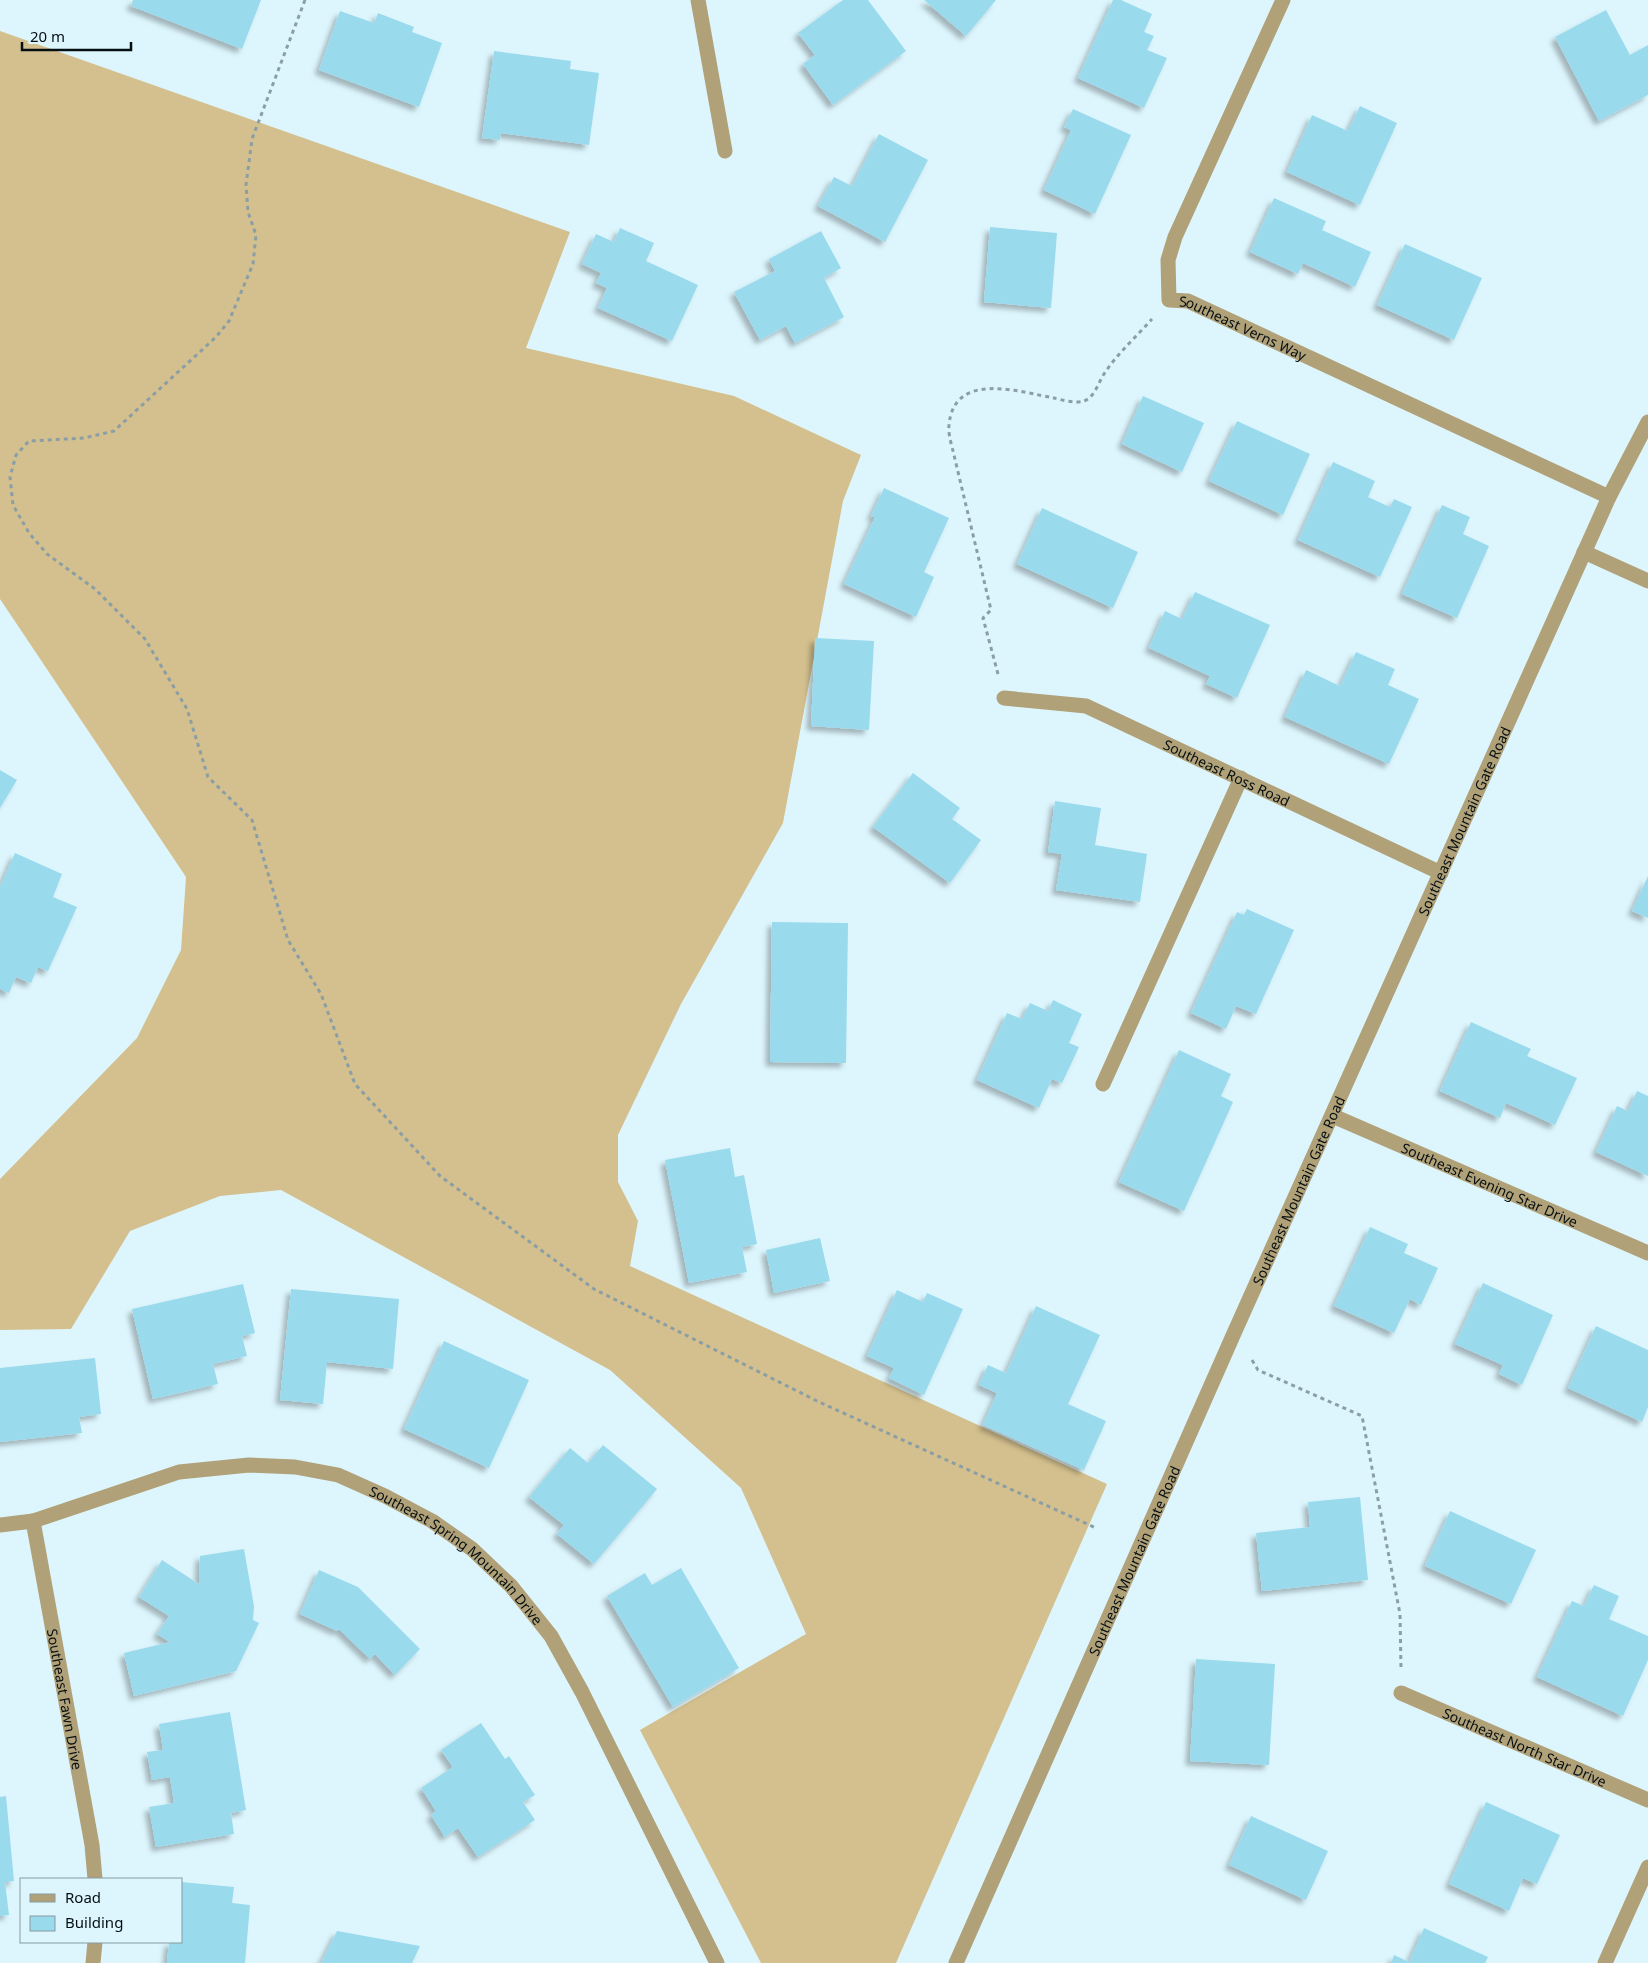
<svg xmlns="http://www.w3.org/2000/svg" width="1648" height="1963" font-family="'Noto Sans',sans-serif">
<defs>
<filter id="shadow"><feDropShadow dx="-4.5" dy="4.5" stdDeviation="2.5" flood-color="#0004"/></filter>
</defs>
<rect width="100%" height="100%" fill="#ddf6fe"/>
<!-- forest -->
<path fill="#d4c08e" d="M0,31l570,201 -44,116 208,48 127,59 -18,46 -60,322 -102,181 -63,131v47l20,39 -8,45 477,218 -211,479h-135l-121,-233 166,-96 -65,-146 -131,-118 -329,-180 -61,6 -90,35 -59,98 -71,1v-151l137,-141 44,-88 5,-73 -186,-278z"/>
<!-- building -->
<path fill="#9adaed" filter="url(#shadow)" d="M133,0h128l-19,49 -111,-43z
M843,0h25l38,51 -73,54 -30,-41 12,-9 -17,-22z
M924,0h72l-30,36z
M1113,0h8l31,14 -8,18 10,4 -7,14 20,8 -23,50 -66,-30z
M1606,10l24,45 18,-10v50l-49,26 -44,-84z
M340,11l34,12 4,-10 36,14 -2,5 30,11 -23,64 -100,-37z
M494,51l77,10 -1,8 29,4 -10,72 -88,-12 -1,7 -18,-2z
M1360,106l37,17 -37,82 -73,-33 25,-57 36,16z
M1073,109l58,26 -36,79 -51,-24 27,-60 -7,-3z
M879,134l49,26 -43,82 -67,-36 16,-29 18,9z
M1274,198l52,23 -4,9 49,22 -16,35 -52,-24 -5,11 -48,-22z
M990,227l67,6 -6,75 -67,-6z
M620,228l34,15 -8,18 52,24 -26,56 -74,-33 9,-20 -11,-5 5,-10 -19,-9 14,-30 18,8z
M821,231l20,37 -17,10 20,39 -49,26 -9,-17 -26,14 -26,-48 41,-21 -6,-12z
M1405,244l77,34 -28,62 -77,-35z
M1143,396l61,27 -22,49 -60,-28z
M1237,421l73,33 -27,61 -74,-34z
M1333,462l42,19 -7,16 22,10 4,-8 18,8 -32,70 -82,-37z
M884,488l65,30 -25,54 10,5 -18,40 -72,-33 31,-67 -4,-1z
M1442,505l28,12 -7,17 26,12 -32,72 -55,-24z
M1042,508l96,44 -25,56 -96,-44z
M1195,592l75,33 -33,73 -31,-14 4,-8 -61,-28 16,-37 17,8z
M815,638l59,3 -5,89 -58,-4z
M1356,652l39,17 -7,16 31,14 -30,65 -104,-47 21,-47 34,16z
M0,770l17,10 -17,28z
M913,773l47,35 -8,11 29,21 -31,43 -77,-56z
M1055,801l46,7 -6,37 52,9 -7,48 -84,-12 6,-36 -14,-2z
M15,853l47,21 -9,23 24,10 -29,64 -10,-4 -7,16 -15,-6 -7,16 -9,-4v-102z
M1648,876v42l-16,-7z
M1247,909l47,21 -38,84 -20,-8 -10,23 -35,-16 46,-101 7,3z
M772,922l76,1 -2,140 -76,-1z
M1053,1000l29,14 -13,29 10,4 -17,36 -10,-4 -13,29 -62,-28 30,-67 15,6 8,-16 18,8z
M1471,1022l60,27 -4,7 50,22 -22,47 -49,-22 -6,15 -60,-27z
M1179,1050l52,24 -10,22 12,6 -49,109 -65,-29z
M1637,1091l11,5v80l-52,-24 21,-46 11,5z
M730,1148l5,29 9,-2 13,69 -15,3 5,25 -58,11 -24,-123z
M1370,1227l38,17 -4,9 34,15 -17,37 -11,-6 -16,34 -60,-27z
M820,1238l10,43 -56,12 -8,-43z
M1483,1283l70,32 -31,70 -23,-11 4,-9 -48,-21z
M243,1284l12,49 -13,3 5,20 -34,8 5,20 -65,15 -21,-90z
M291,1289l108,10 -6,70 -66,-7 -4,42 -43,-4z
M897,1290l26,12 4,-9 36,16 -39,86 -35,-17 5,-10 -27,-12z
M1036,1306l64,29 -32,69 38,17 -22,49 -101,-45 14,-32 -18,-8 9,-20 18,8z
M1596,1326l52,24v57l-6,15 -74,-34z
M444,1341l85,39 -40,88 -85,-39z
M95,1358l6,56 -22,3 3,16 -82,9v-74z
M603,1445l54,44 -63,75 -37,-30 7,-9 -35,-28 41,-49 18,15z
M1360,1497l8,83 -106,11 -6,-58 54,-6 -2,-25z
M1450,1511l86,39 -25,54 -86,-38z
M244,1549l10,57 -1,14 6,3 -23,48 -102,25 -10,-43 46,-11 -13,-8 12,-18 -30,-19 23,-37 37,24 1,-28z
M681,1568l58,100 -66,39 -66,-111 38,-23 7,12z
M319,1570l39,17 62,62 -25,26 -20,-21 -5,5 -31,-30 -2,2 -37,-17z
M1594,1585l25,11 -10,23 39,17v24l-25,56 -86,-39 35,-76 12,5z
M1196,1659l79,5 -6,101 -79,-4z
M230,1712l16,98 -15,3 3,21 -78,13 -7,-40 25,-4 -4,-26 -18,3 -5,-28 16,-2 -4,-26z
M481,1723l24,36 4,-3 26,39 -12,7 12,18 -57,37 -20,-29 -13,9 -14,-22 5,-4 -15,-23 32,-21 -12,-17z
M6,1796l8,85 -9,1 4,33 -9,1v-119z
M1486,1802l74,33 -23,49 -14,-6 -14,33 -60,-27z
M1251,1816l77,35 -22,49 -77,-35z
M181,1882l53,5 -2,16 18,2 -5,58h-78l2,-21h12z
M1424,1928l64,29 -3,6h-94l3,-8 15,7z
M337,1931l83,15 -8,17h-91z"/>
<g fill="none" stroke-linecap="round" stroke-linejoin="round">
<!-- path -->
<path stroke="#8b9ea4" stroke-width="3" stroke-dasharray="4 4" stroke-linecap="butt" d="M305,0l-53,139 -6,46 2,27 8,23 -3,29 -24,57 -13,16 -102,94 -30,7 -55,3 -13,14 -6,22 3,28 16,28 18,21 48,35 50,50 42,70 21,68 44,43 36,120 33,54 34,90 85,92 154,113 223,112 279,127
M998,674l-15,-56 8,-8 -38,-159c-2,-8 -5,-18 -4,-26 5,-55 71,-33 105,-27 8,2 22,6 30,3 11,-4 14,-18 20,-27 13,-20 32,-37 48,-55
M1252,1360l6,10 104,46 38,198 1,54"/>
<!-- minor -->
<g stroke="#b1a178" stroke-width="15">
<path d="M698,0l27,151"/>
<path id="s1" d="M1283,0l-108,237 -7,23 1,40 19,1 421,196"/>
<path d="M1584,552l64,29"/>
<path id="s2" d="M1004,698l82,8 355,167"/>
<path d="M1103,1084l138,-306"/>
<path id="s3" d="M1333,1116l315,137"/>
<path id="s4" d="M33,1521l59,324 3,34"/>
<path id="s5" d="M0,1525l33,-4 146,-49 70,-7 46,2 43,8 47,21 47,25 40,28 39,37 40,50 31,56 135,271"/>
<path id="s6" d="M1401,1693l247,107"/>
<path d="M93,1963l2,-21"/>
<path id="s7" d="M956,1963l279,-632 374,-834 39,-75"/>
<path d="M1605,1963l43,-96"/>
</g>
</g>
<g text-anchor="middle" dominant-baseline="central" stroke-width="4.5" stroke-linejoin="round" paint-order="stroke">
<!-- street labels -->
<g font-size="14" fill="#050f12" stroke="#ddf6fe">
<text stroke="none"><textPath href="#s1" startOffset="404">Southeast Verns Way</textPath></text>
<text stroke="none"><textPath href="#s2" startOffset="238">Southeast Ross Road</textPath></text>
<text stroke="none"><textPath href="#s7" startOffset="1250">Southeast Mountain Gate Road</textPath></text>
<text stroke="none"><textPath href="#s3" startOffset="171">Southeast Evening Star Drive</textPath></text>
<text stroke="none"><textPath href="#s7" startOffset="845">Southeast Mountain Gate Road</textPath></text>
<text stroke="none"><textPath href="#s5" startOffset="492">Southeast Spring Mountain Drive</textPath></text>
<text stroke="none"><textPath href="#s7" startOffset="440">Southeast Mountain Gate Road</textPath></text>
<text stroke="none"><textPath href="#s4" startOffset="181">Southeast Fawn Drive</textPath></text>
<text stroke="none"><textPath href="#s6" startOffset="135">Southeast North Star Drive</textPath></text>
</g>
</g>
<!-- legend -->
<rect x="20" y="1878" width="162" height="65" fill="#ddf6fe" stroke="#879aa0"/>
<rect x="30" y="1894" width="25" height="8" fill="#b1a178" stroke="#879aa0"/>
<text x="65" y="1903" font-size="15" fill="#050f12">Road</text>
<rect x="30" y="1916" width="25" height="15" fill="#9adaed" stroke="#879aa0"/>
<text x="65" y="1928" font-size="15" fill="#050f12">Building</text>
<!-- scale -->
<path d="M22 42v8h109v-8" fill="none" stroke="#050f12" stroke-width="2.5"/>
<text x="30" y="42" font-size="15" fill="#050f12" stroke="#ddf6fe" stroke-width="4" paint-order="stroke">20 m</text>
</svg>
